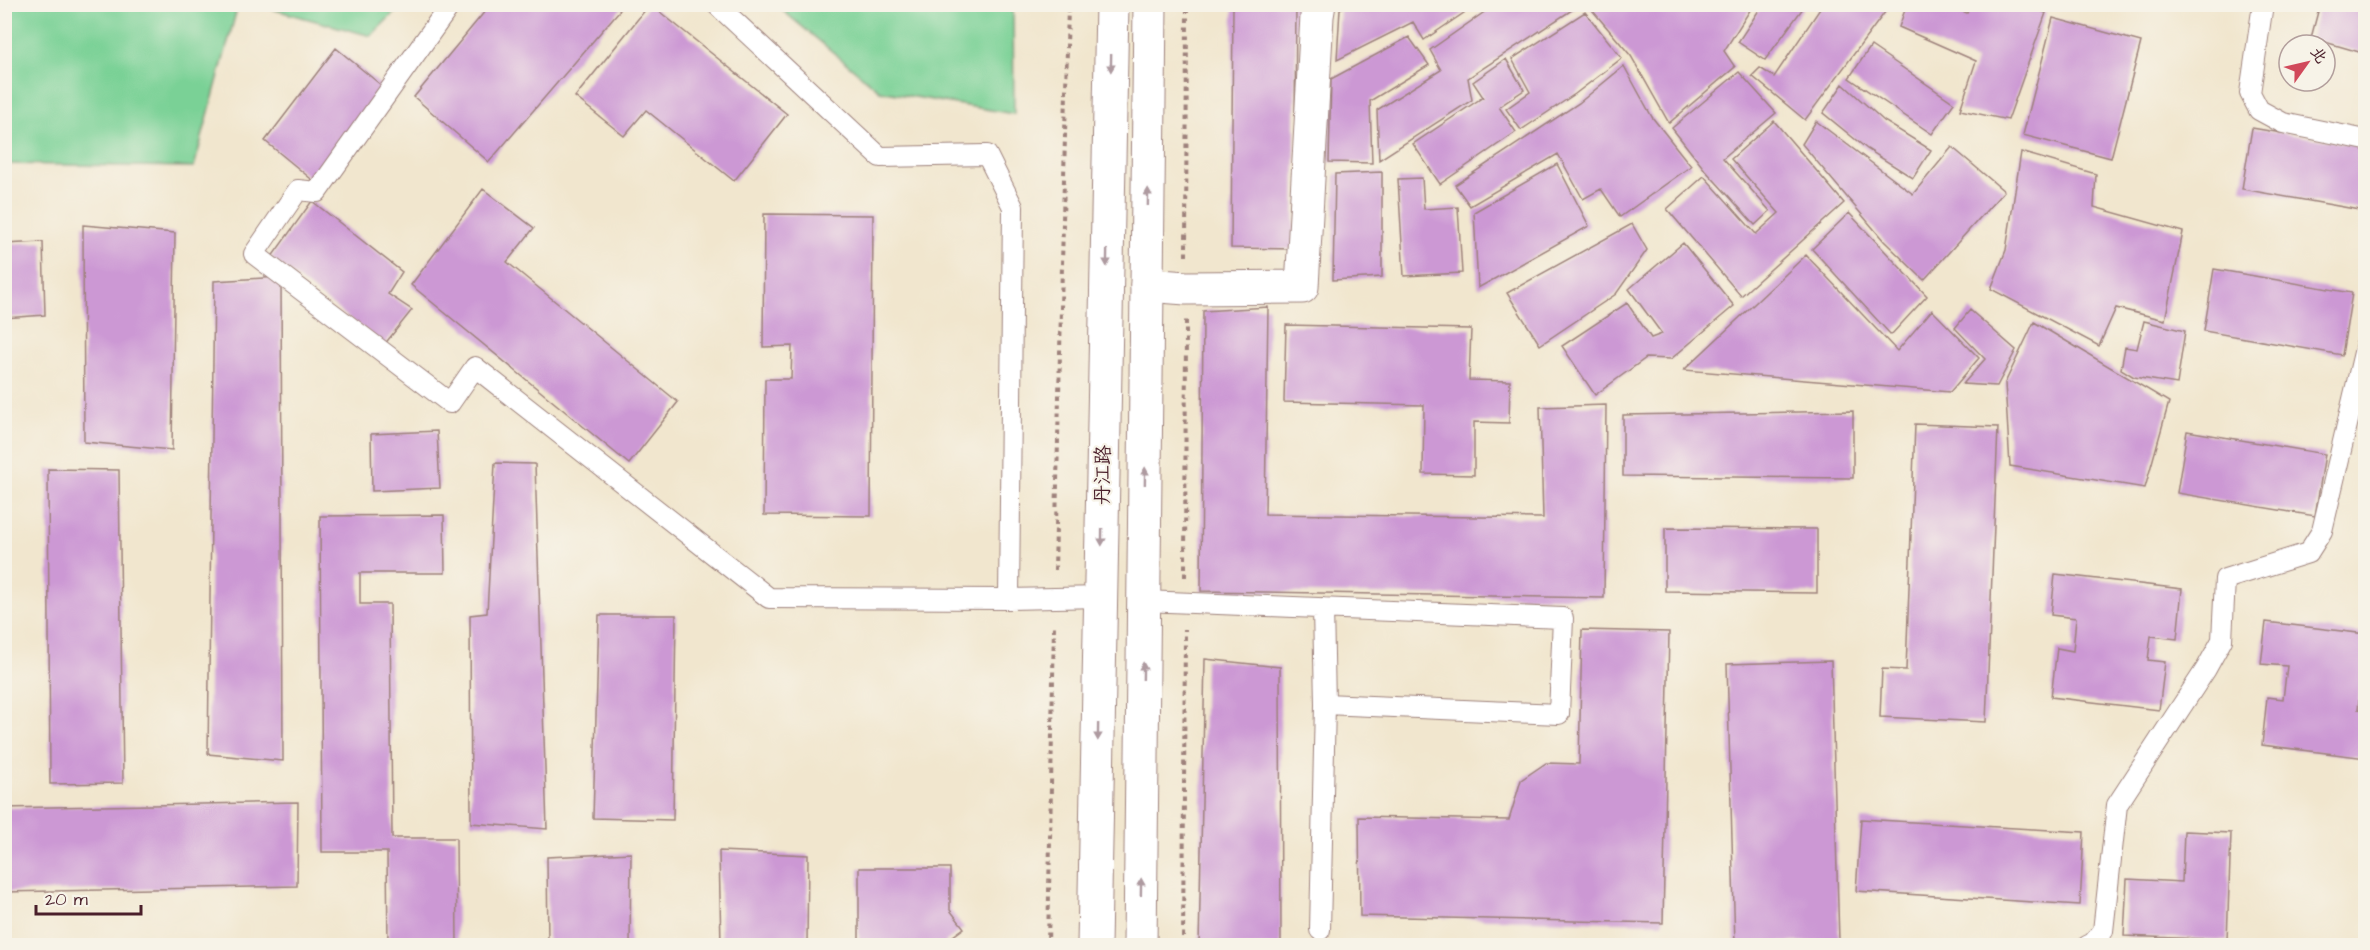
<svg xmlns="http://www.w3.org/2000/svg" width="2370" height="950" font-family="'Architects Daughter','LXGW WenKai TC',sans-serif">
<rect width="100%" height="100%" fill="#f7f3e8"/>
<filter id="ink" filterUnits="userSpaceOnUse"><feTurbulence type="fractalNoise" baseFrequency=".0167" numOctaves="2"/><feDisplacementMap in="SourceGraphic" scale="12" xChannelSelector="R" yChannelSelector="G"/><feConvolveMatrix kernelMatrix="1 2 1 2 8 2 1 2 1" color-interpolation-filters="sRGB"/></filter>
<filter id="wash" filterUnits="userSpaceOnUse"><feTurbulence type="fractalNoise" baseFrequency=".008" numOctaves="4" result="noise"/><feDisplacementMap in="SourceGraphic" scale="24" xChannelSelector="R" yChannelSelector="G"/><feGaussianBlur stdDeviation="1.35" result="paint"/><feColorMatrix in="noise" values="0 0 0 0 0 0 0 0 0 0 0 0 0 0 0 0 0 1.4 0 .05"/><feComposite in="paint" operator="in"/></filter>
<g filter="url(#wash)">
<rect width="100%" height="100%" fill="#f1e6ce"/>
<!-- green -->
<path fill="#7ad196" stroke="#627860" stroke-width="1.5" d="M5,4l233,1 -44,162 -189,-3z
M257,5h145l-31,31z
M776,5h237l1,109 -134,-23z"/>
<g id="blocks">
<!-- building -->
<path fill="#cc98d4" d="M491,4h134l-136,158 -75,-65z
M650,4l137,110 -53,67 -88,-71 -22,26 -49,-39z
M1233,4h63l-2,245 -63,-1z
M1349,4h128l-53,36 -11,-18 -76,38 3,-51z
M1496,4h76l3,4 -107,70 4,22 -93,60 -2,-50 64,-40 -11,-20z
M1587,4h167l-30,47 11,16 -66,56 -38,-67z
M1763,4h43l-41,56 -27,-18z
M1814,4h77l-86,116 -53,-44 8,-8 14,9 46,-68z
M1907,4h38l22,9 4,-9h54l21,9 -38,107 -48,-10 16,-49 -77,-34z
M2320,4h46v50l-55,-16z
M1585,12l37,46 -47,36 -54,36 -15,-21 24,-17 -18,-33z
M2053,18l88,24 -30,116 -88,-23z
M1409,37l20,28 -59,36 2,62 -43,-1 2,-83z
M1871,46l83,57 -22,31 -83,-56z
M336,48l51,42 -71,93 -51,-42z
M1506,59l18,31 -25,17 17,25 -76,52 -27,-40 70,-47 -10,-15z
M1624,66l28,51 39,49 -71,51 -19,-28 -18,10 -25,-45 -88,52 -15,-21 124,-82z
M1739,72l37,41 -53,45 47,53 -15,14 -50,-55 -33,-42z
M1843,84l41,37 47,29 -18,28 -46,-29 -44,-36z
M1774,121l70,82 -103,93 -74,-87 37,-33 52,58 23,-21 -48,-54z
M1816,121l97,73 39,-47 52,44 -80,89 -40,-39 -82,-97z
M2252,128l114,19v64l-124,-22z
M2021,152l75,22 -2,33 89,25 -18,88 -49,-12 -17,38 -108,-57 15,-39z
M1557,164l32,62 -111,62 -4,-76z
M1382,172v105l-49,3 2,-106z
M1422,178l2,31 34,-2 4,66 -58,3 -6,-97z
M483,189l51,39 -27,34 171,140 -49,62 -218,-179z
M312,201l90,71 -14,22 24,16 -28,35 -113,-87z
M1849,213l78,83 -36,39 -79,-86z
M764,214l109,1 -2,301 -107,-1 1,-136h26l1,-33 -29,1z
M1632,224l15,26 -31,44 -76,51 -33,-52z
M83,225l92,8 -3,217 -88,-8z
M43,242l2,73 -41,3v-74z
M1683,243l51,63 -63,53 -25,-1 -51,37 -33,-49 65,-43 24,35 11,-4 -33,-45z
M1806,255l91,96 35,-41 47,48 -29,34 -266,-22z
M2214,269l138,24 -10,62 -138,-24z
M281,277l2,484 -75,-7 6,-473z
M1268,307l-3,207 278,4 -3,-111 66,-2 -2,193 -403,-7 2,-280z
M1970,310l46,40 -19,36 -34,-2 22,-25 -30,-31z
M2144,321l41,10 -8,53 -43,-7 -13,-8 4,-22 12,2z
M2034,322l135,80 -24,86 -135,-22 -5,-83z
M1286,325l185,4 -2,51 41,1 -1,42 -35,-1v53l-51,-1 1,-69 -140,-3z
M1853,411v67l-230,-2v-61z
M1915,424l83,3 -12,295 -106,-5 2,-48 24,1z
M437,431l3,57 -68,3 -1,-57z
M2187,431l138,23 -10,62 -138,-23z
M495,463l40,1 12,365 -76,-6 -1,-208 17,-2z
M48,469l71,1 4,313 -73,1z
M444,515l1,58h-85v31h30l2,234h64l1,108h-69l-1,-94h-65l-2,-336z
M1665,528l152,1v64l-152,-2z
M2055,574l127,15 -5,50 -26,-3 -3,24 17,2 -6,48 -108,-13 6,-49 16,3 3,-33 -25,-3z
M599,615h77l-3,205 -80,-2z
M2266,622l100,12v50l-5,-1 -3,26 8,1v48l-104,-13 5,-48 16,2 4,-33 -26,-2z
M1582,630l87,2 -6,291 -303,-7 -1,-99 150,3 12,-40 25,-17 33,1z
M1205,659l75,8 1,279h-82z
M1831,661l8,280 -104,3 -8,-280z
M298,802l-1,84 -293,6v-84z
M1861,819l223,13 -4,73 -224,-14z
M2184,831l47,2 -4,107 -103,-4 3,-57 55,3z
M719,851l89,4 -1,91h-86z
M631,853l-1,93h-82l-1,-89z
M859,868h91v42l14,18 -19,14 3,4h-89z"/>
</g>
</g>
<g filter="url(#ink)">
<use href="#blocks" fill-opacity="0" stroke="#9e827c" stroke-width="1.5"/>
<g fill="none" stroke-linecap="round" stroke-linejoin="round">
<defs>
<path id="service" d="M451,4l-134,188 -19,-2 -44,64 196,149 25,-36 294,231 240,1
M716,4l164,153 107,-2 26,52 -4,392 92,-2
M2263,4l-13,89 9,17 24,13 83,17
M1144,601l419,17 -4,96 -234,-10 -2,-96
M1320,930l5,-226
M2087,946l6,-3 10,-12 14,-126 89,-136 16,-29 3,-61 83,-26 14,-22 44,-187"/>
<path id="minor" d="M1147,285l39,3 116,-1 15,-271 2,-12"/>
<path id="secondary" d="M1094,946l18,-942
M1140,946l10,-942"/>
</defs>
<!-- service casing -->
<use href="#service" stroke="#9e827c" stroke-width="22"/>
<!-- minor casing -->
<use href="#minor" stroke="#9e827c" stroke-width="35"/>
<!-- secondary casing -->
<use href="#secondary" stroke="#9e827c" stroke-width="35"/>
<!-- path -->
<path stroke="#9e827c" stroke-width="4" stroke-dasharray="4.5 4.5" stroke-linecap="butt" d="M1186,256l1,-252
M1055,570l13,-566
M1185,577l1,-257
M1048,946l6,-321
M1183,946l2,-317"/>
<!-- service -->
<use href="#service" stroke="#fff" stroke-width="20"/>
<!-- minor -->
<use href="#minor" stroke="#fff" stroke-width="33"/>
<!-- secondary -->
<use href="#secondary" stroke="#fff" stroke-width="33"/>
</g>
<!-- one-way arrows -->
<defs><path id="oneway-solid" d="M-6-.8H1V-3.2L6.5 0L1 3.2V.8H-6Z" transform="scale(1.5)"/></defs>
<g fill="#ae9aa0">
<use href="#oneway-solid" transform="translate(1111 63) rotate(91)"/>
<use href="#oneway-solid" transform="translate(1148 197) rotate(-89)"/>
<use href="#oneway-solid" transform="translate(1107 258) rotate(91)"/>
<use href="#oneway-solid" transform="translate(1145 476) rotate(-89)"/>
<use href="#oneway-solid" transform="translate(1102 537) rotate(91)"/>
<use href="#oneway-solid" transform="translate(1143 671) rotate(-89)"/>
<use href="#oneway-solid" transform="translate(1098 732) rotate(91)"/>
<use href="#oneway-solid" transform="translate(1141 887) rotate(-89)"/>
</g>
</g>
<g text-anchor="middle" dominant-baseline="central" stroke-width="4.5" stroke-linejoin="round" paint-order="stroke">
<!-- street labels -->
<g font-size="20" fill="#4a1f2b" stroke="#f7f3e8">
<text transform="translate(1103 475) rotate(-89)">丹江路</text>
</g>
</g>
<!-- margin -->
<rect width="2370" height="950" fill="none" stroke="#f7f3e8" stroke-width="24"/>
<!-- north arrow -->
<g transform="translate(2307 63) rotate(56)"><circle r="28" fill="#f7f3e8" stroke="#b29e9c" stroke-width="1.5"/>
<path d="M0-4.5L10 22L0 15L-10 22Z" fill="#d1495b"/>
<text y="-9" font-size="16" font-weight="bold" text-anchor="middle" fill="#4a1f2b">北</text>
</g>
<!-- scale -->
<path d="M36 905v9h105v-9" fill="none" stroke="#4a1f2b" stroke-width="3"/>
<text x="45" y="905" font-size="18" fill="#4a1f2b" stroke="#f7f3e8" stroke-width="4.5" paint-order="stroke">20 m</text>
</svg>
